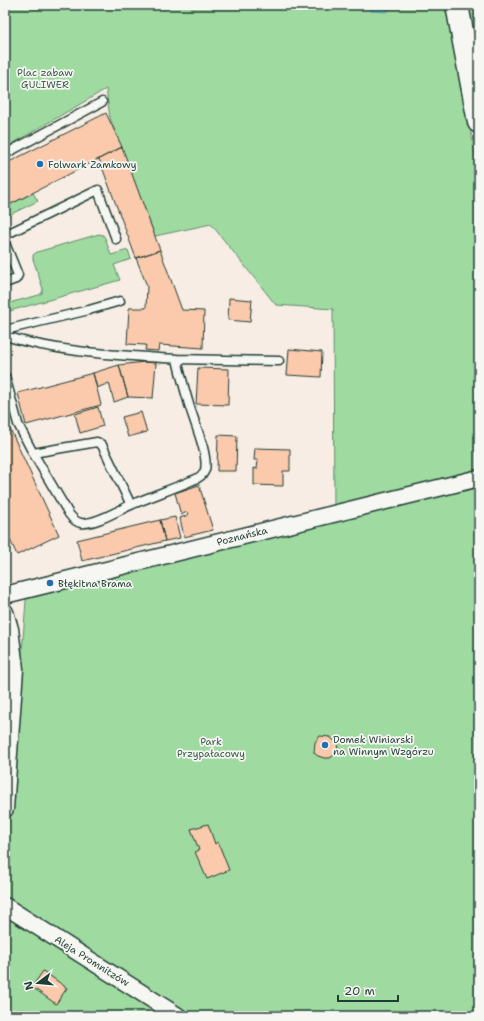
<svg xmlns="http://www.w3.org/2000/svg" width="484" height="1021" font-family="'Shantell Sans',sans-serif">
<rect width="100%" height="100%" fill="#f7ede4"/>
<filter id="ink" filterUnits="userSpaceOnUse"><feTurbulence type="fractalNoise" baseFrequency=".025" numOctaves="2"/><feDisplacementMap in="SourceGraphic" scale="8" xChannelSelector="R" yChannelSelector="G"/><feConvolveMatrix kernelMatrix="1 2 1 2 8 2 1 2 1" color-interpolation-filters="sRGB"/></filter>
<g filter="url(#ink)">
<!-- green -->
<path fill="#9fdaa0" stroke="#5f8c6a" d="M5,5h443l31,172v839h-474v-157l22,-270 307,-75 -1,-205 -57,-4 -65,-81 -56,12 -45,-118 -4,-29 -101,59z
M469,5h10v56z
M33,193l5,8 -33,16v-10z
M99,234l4,1 2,3 6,17 17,-5 3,9 -17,6 6,15 -114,32v-5l3,-4 30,-8 3,-2 1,-4 -10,-30v-4l4,-3z"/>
<!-- water -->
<path fill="#86d1e6" stroke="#5d969f" d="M369,5h22l-1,4h-3v3l-16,-1v-3h-2z"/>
<!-- building -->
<path fill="#fbc9ab" stroke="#1f3d34" d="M106,113l16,34 -117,60v-43z
M122,147l38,103 -24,8 -37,-99z
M160,250l22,60 22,1 -1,37 -44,-3 -1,6 -13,-1 1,-5 -19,-1 2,-36h17l1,-22 -11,-28z
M229,298l23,2 -2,22 -22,-2z
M289,349l33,3 -1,25 -34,-2z
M144,362l12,1 -3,35 -25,-1 -9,-32z
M119,365l9,32 -14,5 -5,-19 -12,5 -4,-15z
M198,368l31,1 -1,36 -32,-1z
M93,373l8,32 -75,20 -8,-32z
M98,407l5,19 -23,7 -5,-19z
M141,412l6,20 -19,5 -6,-20z
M5,418l54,117 -42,20 -12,-26z
M218,435l19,1 -1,35h-19z
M255,448l35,1v22h-7v15l-29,-1v-17l3,1 1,-9h-4z
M199,485l14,45 -29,7 -4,-19 8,-3 -1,-3 -6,3 -6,-22z
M175,517l5,21 -15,3 -5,-21z
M160,520l5,21 -83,20 -5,-21z
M320,736l10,1 8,7 -1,9 -7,5h-6l-6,-2 -4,-3 1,-11z
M208,824l7,20 3,-2 11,28 -22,9 -12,-27 4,-2 -8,-21z
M43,971l24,17 -11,16 -24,-17z"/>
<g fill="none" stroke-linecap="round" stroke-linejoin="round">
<defs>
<path id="lane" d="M5,154l97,-52
M5,235l93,-45 18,49
M5,243l13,32 -2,4 -11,4
M5,330l84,-20 31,-9
M5,336c55,17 114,19 172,23 3,14 7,28 11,42 4,16 21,53 17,69 -2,6 -8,9 -14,11 -19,8 -39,15 -58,23 -13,5 -38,21 -52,19 -5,-1 -9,-5 -12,-9l-36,-61 -15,-29 -13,-48
M177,359l102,2
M33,453l64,-11 5,3 29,60"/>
<path id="street" d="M5,595l474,-117
M5,612l5,17 5,40 -10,140
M5,906l173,110"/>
<path id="secondary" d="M457,5l22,117"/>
</defs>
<!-- lane casing -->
<use href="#lane" stroke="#1f3d34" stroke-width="11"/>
<!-- street casing -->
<use href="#street" stroke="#1f3d34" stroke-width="19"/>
<!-- secondary casing -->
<use href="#secondary" stroke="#1f3d34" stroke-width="25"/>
<!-- lane -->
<use href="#lane" stroke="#f6f6f2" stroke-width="8"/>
<!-- street -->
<use href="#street" stroke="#f6f6f2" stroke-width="16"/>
<!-- secondary -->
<use href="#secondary" stroke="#f6f6f2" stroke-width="22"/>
</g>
</g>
<!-- markers -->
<g fill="#1f6fb2" stroke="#f6f6f2" stroke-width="1.5">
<circle cx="40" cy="164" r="4"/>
<circle cx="50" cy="583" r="4"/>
<circle cx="325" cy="745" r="4"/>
</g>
<g text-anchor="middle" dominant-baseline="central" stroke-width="3.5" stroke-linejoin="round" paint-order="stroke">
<!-- park labels -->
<g font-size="10" fill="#395c4a" stroke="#f6f6f2">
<text x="45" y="72">Plac zabaw<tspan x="45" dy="12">GULIWER</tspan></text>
<text x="211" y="741">Park<tspan x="211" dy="12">Przypałacowy</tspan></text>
</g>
<!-- poi labels -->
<g font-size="10" fill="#1f3d34" stroke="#f6f6f2" text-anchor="start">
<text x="48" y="164">Folwark Zamkowy</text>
<text x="58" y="583">Błękitna Brama</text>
<text x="333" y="739">Domek Winiarski<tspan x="333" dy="12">na Winnym Wzgórzu</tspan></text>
</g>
<!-- street labels -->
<g font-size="10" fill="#1f3d34" stroke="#f6f6f2">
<text transform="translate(242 536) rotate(-14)">Poznańska</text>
<text transform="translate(92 961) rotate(32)">Aleja Promnitzów</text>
</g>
</g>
<!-- margin -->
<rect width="484" height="1021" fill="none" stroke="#f6f6f2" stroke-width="20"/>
<rect x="10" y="10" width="464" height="1001" fill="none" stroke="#1f3d34" stroke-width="1.5" filter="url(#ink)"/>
<!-- north arrow -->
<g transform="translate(38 983) rotate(254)" stroke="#f6f6f2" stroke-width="3" paint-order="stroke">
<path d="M0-3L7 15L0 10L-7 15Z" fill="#1f3d34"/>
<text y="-6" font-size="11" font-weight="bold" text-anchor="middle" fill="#1f3d34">N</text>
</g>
<!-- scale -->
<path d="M338 995v6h60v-6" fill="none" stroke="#1f3d34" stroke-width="2"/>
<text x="344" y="995" font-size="12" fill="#1f3d34" stroke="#f6f6f2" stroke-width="3" paint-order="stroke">20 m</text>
</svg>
